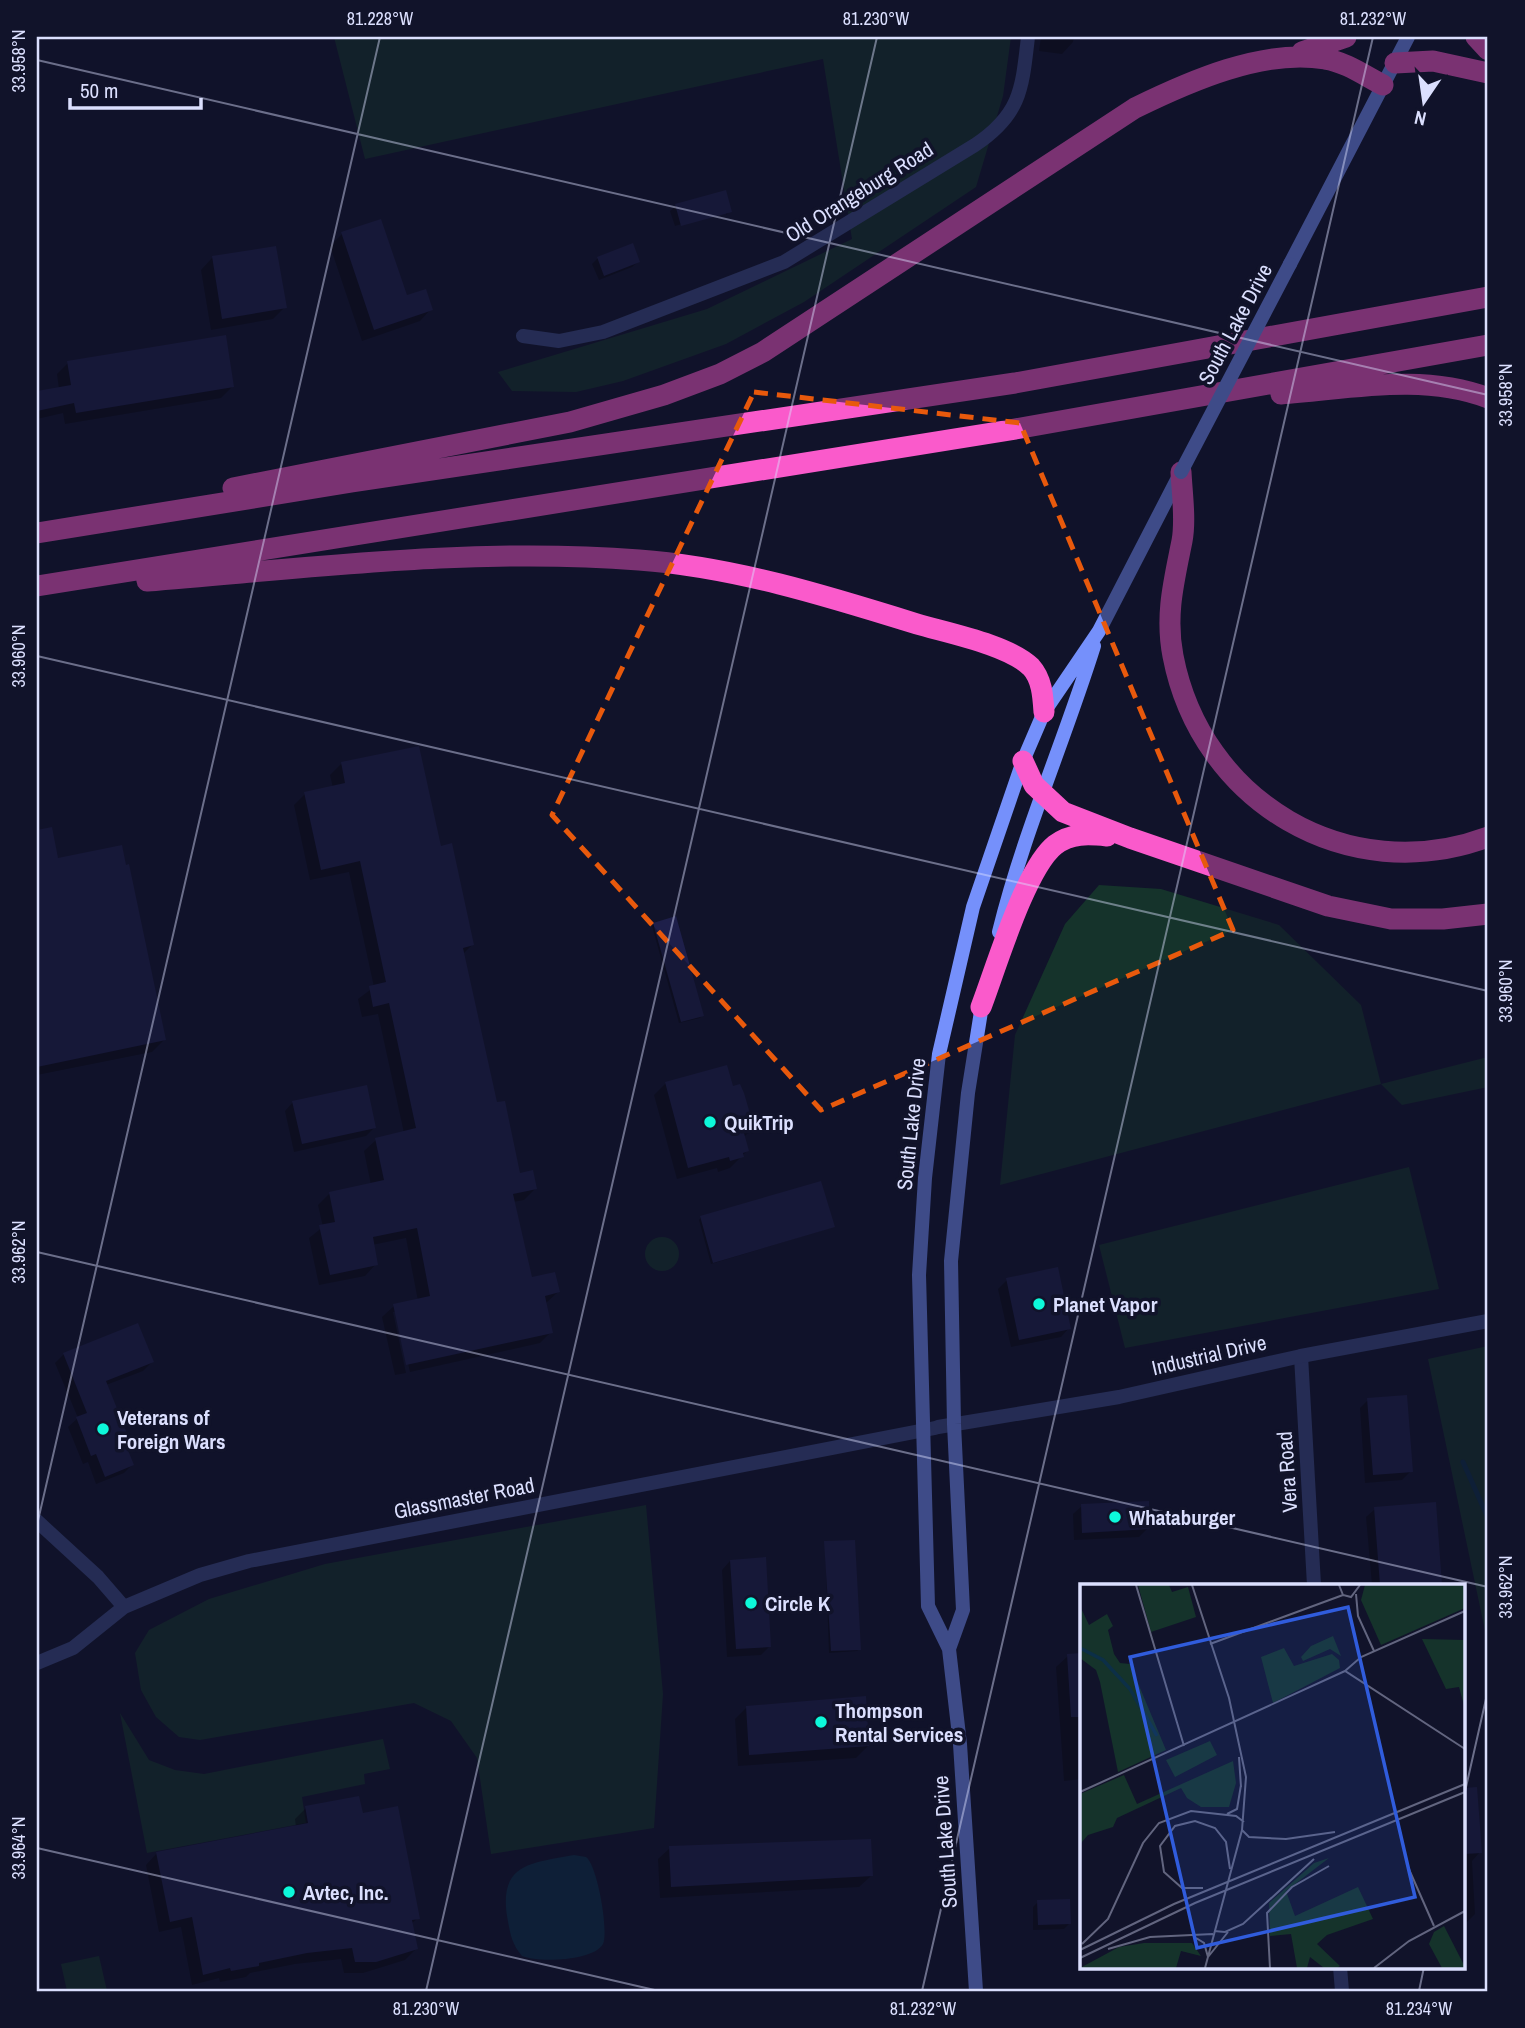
<svg xmlns="http://www.w3.org/2000/svg" width="1525" height="2028" font-family="'Archivo Narrow',sans-serif">
<rect width="100%" height="100%" fill="#11132a"/>
<!-- green -->
<path fill="#15332b" d="M334,37h677l-8,59 -27,91 -172,115 -78,42 -103,37 -47,11 -64,-1 -14,-19 209,-63 145,-70 -29,-180 -458,100z
M1099,885l62,4 118,36 82,80 20,79 107,-27v30l-86,18 -21,-21 -381,101 15,-150 50,-111z
M1409,1167l30,122 -314,59 -26,-103z
M645 1254a17 17 0 1 1 34 0a17 17 0 1 1-34 0Z
M1488,1346v299l-60,-286z
M646,1505l17,189 -9,134 -163,26 -14,-96 -26,-37 -37,-18 -214,37 -21,-3 -23,-20 -15,-27 -6,-37 14,-23 60,-31 116,-35z
M120,1713l29,47 26,10 29,4 179,-35 7,30 -26,5 1,10 -63,13 4,26 -159,30z
M99,1956l8,35h-40l-6,-27z"/>
<!-- water -->
<path fill="#0c2f47" d="M574,1855l12,2c11,7 23,74 17,87 -9,17 -65,19 -81,12 -11,-13 -12,-24 -15,-40 -8,-53 25,-53 67,-61z"/>
<!-- shadow -->
<path fill="#0007" d="M1041,37h33l-1,5 -11,12 -23,-3z
M676,206l54,5 -4,4v-4l-51,15 -5,-15z
M342,234l64,63 25,12 -11,12 -58,20 -32,-95z
M212,258l73,49 -12,12 -62,11 -10,-60z
M598,258l40,4 -6,5 -33,13 -7,-16z
M68,363l164,24 -11,11 -156,26 -2,-11 -26,6v-26l22,-4 -2,-15z
M341,764l99,84 32,97 -9,9 33,150 23,71 17,13 -12,12 -11,2 17,77 28,13 -12,11 5,29 -11,11 -130,29 -14,-60h-3l13,61 -11,2 -13,-58 12,-11 24,-5 -12,-63 -34,7 4,19 -11,12 -46,9 -10,-47 14,-11 -5,-22 11,-11 42,-9 -7,-34 12,-11 28,-7 -26,-119 -16,3 -4,-18 16,-12 -25,-115 -39,8 -16,-75 11,-11 28,-6 -3,-13z
M50,829l7,31 107,180 -12,12 -115,23v-243z
M654,924l48,91 -2,3 -21,5 -27,-97z
M666,1083l82,43 2,5 -6,6 3,14 -17,17 -12,4 -1,-4 -40,11 -23,-84z
M293,1102l81,26 -8,8 -72,16 -9,-41z
M701,1217l129,11 -119,36 -12,-44z
M1007,1280l62,48 -8,9 -50,10 -13,-58z
M64,1354l88,8 -9,9 -37,14 22,55 -4,4 8,21 -8,8 -28,11 -8,-22 -5,2 -15,-37 10,-9 -23,-55z
M1368,1400l43,71 -9,9 -37,3 -5,-75z
M1434,1504l6,81h-68l-6,-68 9,-8z
M1082,1506l66,22 -9,9 -65,3 -1,-26z
M825,1543l35,106 -3,2 -28,2z
M730,1561l40,85 -9,9 -34,2 -5,-87z
M1082,1655v124l-18,2 -8,-114 12,-11z
M747,1707l121,39 -12,12 -118,8 -3,-47z
M1475,1789l5,63 -8,9 3,53 -11,11v-135z
M306,1808l55,7 57,103 -7,6 5,25 -11,11 -42,13h-19l-3,-14 -46,5 -45,9 -4,4 -26,5 -1,-4 -27,7 -11,-58 -22,5 -13,-67 11,-12 139,-26 -1,-8z
M670,1848l201,28 -12,11 -199,11 -2,-39z
M1038,1902l31,22 -5,5 -31,1v-23z"/>
<g fill="none" stroke-linecap="round" stroke-linejoin="round">
<!-- stream -->
<path stroke="#0c2f47" stroke-width="5" d="M1463,1462l25,56"/>
</g>
<!-- building -->
<path fill="#1e1f4a" d="M726,190l6,22 -51,14 -6,-22z
M381,219l26,76 19,-6 7,21 -59,20 -33,-98z
M633,243l7,19 -36,14 -7,-19z
M276,246l11,62 -65,11 -10,-63z
M226,335l8,52 -158,26 -2,-10 -37,8v-20l34,-6 -4,-24z
M419,746l22,100 11,-3 22,102 -11,3 34,154 8,-1 15,72 13,-3 4,19 -24,5 19,83 23,-5 5,20 -15,4 8,37 -147,32 -13,-61 37,-8 -13,-68 -44,9 5,28 -48,10 -11,-50 16,-3 -6,-30 55,-12 -9,-42 41,-10 -27,-125 -16,4 -4,-21 17,-4 -26,-121 -39,9 -17,-78 41,-9 -4,-21z
M52,827l6,31 64,-13 4,20 3,-1 37,176 -129,27v-237z
M676,916l28,100 -23,6 -28,-99z
M727,1065l6,21 7,-2 4,9 9,31 -3,1 2,6 -8,2 5,18 -6,2 1,4 -14,4 -1,-4 -41,11 -23,-86z
M367,1085l9,43 -74,16 -10,-43z
M821,1181l14,46 -122,36 -13,-47z
M1058,1267l13,62 -52,11 -13,-62z
M138,1323l16,39 -48,19 24,60 -5,2 9,22 -29,12 -9,-23 -5,2 -15,-39 11,-4 -24,-60z
M1407,1395l6,77 -40,3 -6,-77z
M1149,1501l1,28 -68,4 -1,-29z
M1436,1502l6,83h-62l-6,-78z
M855,1540l6,110 -30,1 -7,-110z
M766,1557l5,90 -35,2 -6,-89z
M1082,1653v64h-11l-4,-63z
M866,1696l3,50 -120,9 -3,-49z
M1477,1787l5,66 -18,1v-66z
M359,1796l4,17 35,-7 22,113 -8,1 6,29 -42,13h-21l-3,-14 -45,5 -48,10v3l-28,5 -1,-3 -27,7 -11,-58 -22,5 -14,-70 152,-29 -3,-17z
M871,1839l2,37 -202,11 -2,-41z
M1070,1899l1,25 -33,1 -1,-25z"/>
<g fill="none" stroke-linecap="round" stroke-linejoin="round">
<!-- minor -->
<path stroke="#3e4c87" stroke-width="14" d="M523,336l36,5 44,-9 181,-70 191,-117c46,-31 47,-56 53,-108
M1301,1356l13,229
M37,1521l61,56 26,30 76,-32 49,-14 686,-133
M37,1663l36,-15 51,-41
M1340,1967l2,24"/>
<!-- tertiary -->
<path stroke="#3e4c87" stroke-width="14" d="M938,1427l181,-30 182,-41 187,-35"/>
<!-- secondary -->
<path stroke="#7590fb" stroke-width="14" d="M1290,264l118,-227
M999,932c24,-98 65,-190 95,-286
M949,1649l14,-39 -9,-186 -3,-163 17,-168 15,-94
M976,1991l-16,-247 -11,-95 -21,-43 -9,-331 6,-97 14,-124 34,-147 50,-146 21,-49 55,-81 81,-157"/>
<!-- motorway -->
<path stroke="#fa5acb" stroke-width="21" d="M1476,37l12,13
M1302,52l44,-15
M1395,63l38,-2 55,12
M1281,394c69,-5 141,-21 207,4
M1181,472c1,21 5,48 1,69 -8,40 -17,74 -9,115 28,146 175,233 315,181
M233,488l337,-66 94,-27 56,-21 43,-22 372,-244c53,-26 129,-60 190,-49 21,3 40,17 58,26
M37,533l315,-51 663,-99 473,-86
M147,581c164,-13 327,-34 492,-21 95,7 188,36 278,64 31,9 92,21 114,43 11,12 12,29 13,45
M37,586l967,-155 484,-86
M1023,761l11,24 29,27 67,26 198,68 63,13h52l45,-5
M981,1007c15,-39 44,-138 74,-162 16,-12 33,-11 52,-9"/>
<!-- secondary-bridge -->
<path stroke="#7590fb" stroke-width="14" d="M1181,472l109,-208"/>
</g>
<!-- marked area -->
<path d="M0 0H1525V2028H0ZM754,392l266,31 213,507 -412,180 -269,-295z" fill="#11132a" fill-opacity=".55" fill-rule="evenodd"/>
<path fill="none" stroke="#e8590c" stroke-width="5" stroke-dasharray="14 9" stroke-linejoin="round" d="M754,392l266,31 213,507 -412,180 -269,-295z"/>
<!-- ticks -->
<path fill="none" stroke="#dbdffe" stroke-width="2" stroke-opacity="0.45" d="M37,60l1451,335M37,656l1451,335M37,1252l1451,335M37,1525l343,-1488M1464,1796l24,-106M37,1848l622,143M426,1991l451,-1954M922,1991l451,-1954M1419,1991l5,-24"/>
<!-- markers -->
<g fill="#0df8da" stroke="#11132a" stroke-width="2.5">
<circle cx="710" cy="1122" r="7"/>
<circle cx="1039" cy="1304" r="7"/>
<circle cx="103" cy="1429" r="7"/>
<circle cx="1115" cy="1517" r="7"/>
<circle cx="751" cy="1603" r="7"/>
<circle cx="821" cy="1722" r="7"/>
<circle cx="289" cy="1892" r="7"/>
</g>
<g text-anchor="middle" dominant-baseline="central" stroke-width="7" stroke-linejoin="round" paint-order="stroke">
<!-- street labels -->
<g font-size="21" fill="#dbdffe" stroke="#11132a">
<text transform="translate(859 192) rotate(-32)">Old Orangeburg Road</text>
<text transform="translate(1235 324) rotate(-62)">South Lake Drive</text>
<text transform="translate(911 1124) rotate(-84)">South Lake Drive</text>
<text transform="translate(1209 1355) rotate(-13)">Industrial Drive</text>
<text transform="translate(1287 1472) rotate(-94)">Vera Road</text>
<text transform="translate(464 1498) rotate(-11)">Glassmaster Road</text>
<text transform="translate(945 1842) rotate(-94)">South Lake Drive</text>
</g>
<!-- poi labels -->
<g font-size="21" font-weight="bold" fill="#dbdffe" stroke="#11132a" text-anchor="start">
<text x="724" y="1122">QuikTrip</text>
<text x="1053" y="1304">Planet Vapor</text>
<text x="117" y="1417">Veterans of<tspan x="117" dy="24">Foreign Wars</tspan></text>
<text x="1129" y="1517">Whataburger</text>
<text x="765" y="1603">Circle K</text>
<text x="835" y="1710">Thompson<tspan x="835" dy="24">Rental Services</tspan></text>
<text x="303" y="1892">Avtec, Inc.</text>
</g>
</g>
<!-- overview -->
<g transform="translate(1080 1584)">
<rect width="385" height="385" fill="#11132a"/>
<path d="M58,1h31l3,7 16,-5 8,30 -45,15zM285,1h100v23l-84,37 -20,-45zM0,22l9,19 18,-11 6,12 -5,4 6,24 6,9 10,1 36,86 -48,22 -18,-90 -4,-12 -16,-12zM253,52l8,20 -11,-7 -27,12 -2,-4 10,-11zM342,55l43,1v69l-6,-22 -13,2zM204,64l10,18 38,-12 7,6 1,8 -67,35 -12,-46zM130,157l7,14 -42,22 -9,-17zM153,177l3,22 -7,24h-28l-14,-9 -6,-10 -64,30 -4,9 -25,8 -7,8 -1,-49 44,-19 13,29zM249,274l-43,33 9,25 63,-29 15,32 -46,16 -10,9 23,22 -3,2h-13l-14,-11 -3,11h-10l-6,-34 -21,2 -1,-33 45,-40zM364,342l21,41v1h-23l-13,-24 5,-12zM64,359h48l9,13 -20,-5 -5,17h-96l39,-21z" fill="#15332b"/>
<path fill="none" stroke="#0c2f47" stroke-width="3.5" d="M0,64l23,12 27,29 27,47"/>
<path fill="none" stroke="#62657f" stroke-width="2" d="M56,1l48,161M112,1l37,113 17,79 -4,53 -37,138M259,1l4,10 8,2 9,-12M276,10l2,22 16,35M130,60l133,-49M265,87l16,-14 104,-46M159,173l2,30M0,208l265,-121 120,78M147,230l10,-5 4,-24M162,246l7,7 37,2 49,-7M328,283l26,59M123,304h-21l-18,-16 -4,-26 15,-20 20,-5 20,7 11,14 4,27M134,347l11,1 18,-8 71,-65M116,354l8,5 4,14M2,360l26,-25 35,-76 16,-20 32,-12 45,5 8,6M28,365l42,-12 63,-3M0,366l94,-46 291,-120M128,373l20,-25M0,374l115,-55 270,-111M190,384l-3,-55 25,-26 37,-21M294,384l35,-27 56,-30"/>
<path fill="#305cdc" fill-opacity="0.15" stroke="#305cdc" stroke-width="3.5" d="M268,23l67,290 -218,51 -67,-291z"/>
<rect width="385" height="385" fill="none" stroke="#dbdffe" stroke-width="3.5"/>
</g>
<!-- border -->
<rect width="1525" height="2028" fill="none" stroke="#11132a" stroke-width="77"/>
<!-- north arrow -->
<g transform="translate(1424 102) rotate(193)" stroke="#11132a" stroke-width="5" paint-order="stroke">
<path d="M0-5L12 26L0 18L-12 26Z" fill="#dbdffe"/>
<text y="-10" font-size="19" font-weight="bold" text-anchor="middle" fill="#dbdffe">N</text>
</g>
<!-- scale -->
<path d="M70 98v10h131v-10" fill="none" stroke="#dbdffe" stroke-width="3.5"/>
<text x="80" y="98" font-size="21" fill="#dbdffe" stroke="#11132a" stroke-width="5" paint-order="stroke">50 m</text>
<rect x="38" y="38" width="1448" height="1952" fill="none" stroke="#dbdffe" stroke-width="2.5"/>
<g font-size="18" text-anchor="middle" fill="#dbdffe">
<text x="380" y="25">81.228°W</text>
<text x="876" y="25">81.230°W</text>
<text x="1373" y="25">81.232°W</text>
<text transform="translate(19 61) rotate(-90)" y="6">33.958°N</text>
<text transform="translate(1506 395) rotate(-90)" y="6">33.958°N</text>
<text transform="translate(19 656) rotate(-90)" y="6">33.960°N</text>
<text transform="translate(1506 991) rotate(-90)" y="6">33.960°N</text>
<text transform="translate(19 1252) rotate(-90)" y="6">33.962°N</text>
<text transform="translate(1506 1587) rotate(-90)" y="6">33.962°N</text>
<text transform="translate(19 1848) rotate(-90)" y="6">33.964°N</text>
<text x="426" y="2015">81.230°W</text>
<text x="923" y="2015">81.232°W</text>
<text x="1419" y="2015">81.234°W</text>
</g>
</svg>
